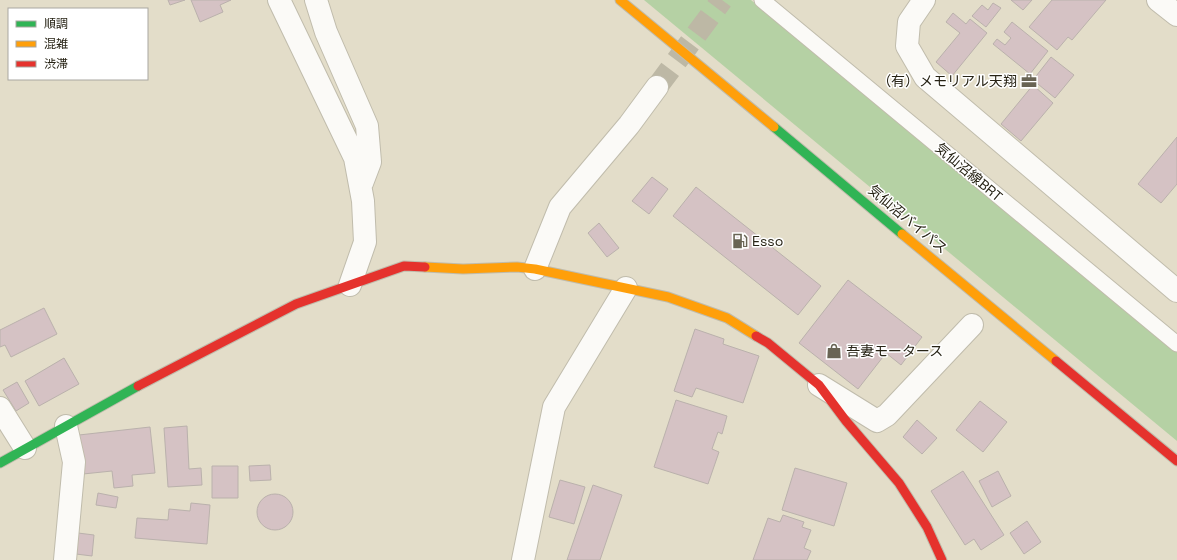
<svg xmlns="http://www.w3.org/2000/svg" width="1177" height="560" font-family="'Space Grotesk','Noto Sans JP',sans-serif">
<rect width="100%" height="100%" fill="#e3ddc9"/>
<!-- green -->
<path fill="#b5d1a4" d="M644,0h107l426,350v91z"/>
<!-- building -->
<path fill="#d5c2c4" stroke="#bab1ac" d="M168,0h17l-15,5z
M191,0h40l-11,5 3,7 -23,10z
M1011,0h21l-9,10z
M1052,0h54l-34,40 -4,-3 -11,13 -28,-23z
M993,3l8,5 -15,19 -14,-11 10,-11 6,5z
M953,13l13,11 4,-5 17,14 -35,43 -16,-14 24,-29 -14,-11z
M1012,22l36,29 -18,23 -37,-30 4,-5 8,6 6,-7 -7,-6z
M1051,57l23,18 -19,23 -22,-18z
M1033,85l20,18 -32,38 -20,-17z
M1177,137v47l-16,19 -23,-19z
M652,177l16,12 -19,25 -17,-13z
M696,187l125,99 -23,29 -125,-99z
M599,223l20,25 -12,9 -19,-24z
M848,280l74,57 -21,28 -15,-12 -28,36 -59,-46z
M44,308l13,26 -46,23 -6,-12 -5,2v-17z
M695,329l29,10 -1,5 36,12 -16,47 -47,-15 -4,9 -18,-6z
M64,358l15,26 -40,22 -14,-25z
M17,382l12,21 -13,8 -13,-21z
M676,400l51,16 -5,18 -4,-2 -6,17 7,3 -11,32 -54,-17z
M980,401l27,21 -24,30 -27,-22z
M917,420l20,18 -15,16 -19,-17z
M187,426l2,43 12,-1 1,17 -34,2 -4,-59z
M150,427l5,46 -23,2 1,11 -19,2 -2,-17 -29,3 -4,-39z
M270,465l1,15 -21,1 -1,-15z
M212,466h26v32h-26z
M795,468l52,15 -13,43 -52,-16z
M963,471l41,64 -23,15 -7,-11 -9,6 -34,-54z
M998,471l13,25 -19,11 -13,-26z
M560,480l25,7 -11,37 -25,-7z
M593,485l29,10 -22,65h-33z
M98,493l20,4 -2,11 -20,-3z
M257 512a18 18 0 1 1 36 0a18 18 0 1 1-36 0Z
M191,503l19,2 -3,39 -72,-6 2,-20 31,2 1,-11 21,2z
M783,515l21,7 -2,5 9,3 -7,18 7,3 -4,9h-54l15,-42 12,4z
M1027,521l14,21 -17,12 -14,-21z
M78,533l16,2 -2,21 -16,-2z"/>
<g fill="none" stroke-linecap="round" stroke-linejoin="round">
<!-- street-tunnel -->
<path stroke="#bdb8a5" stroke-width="22" stroke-dasharray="22 11" stroke-linecap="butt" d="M657,87l65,-87"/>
<defs>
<path id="lane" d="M762,0l415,344"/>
<path id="street" d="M279,0l76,158 8,43 2,41 -15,43
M316,0l10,32 41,94 3,36 -8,21
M924,0l-15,22 -2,24 18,31 252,214
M1158,0l19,15
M535,269l25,-62 69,-82 28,-38
M819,385l58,36 10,-6 85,-90
M0,408l25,40
M65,560l9,-98 -8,-36
M523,560l31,-153 72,-119"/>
<path id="fast" d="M774,127l128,107
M0,463l138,-77"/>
<path id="slow" d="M620,0l154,127
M902,234l154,127
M425,267l38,2 54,-2 18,2 133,28 59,21 29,18"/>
<path id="jam" d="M756,336l12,7 51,42 27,36 53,62 28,44 15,33
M1056,361l121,100
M138,386l158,-82 108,-38 21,1"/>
</defs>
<!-- lane casing -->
<use href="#lane" stroke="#c0bcac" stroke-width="17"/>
<!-- street casing -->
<use href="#street" stroke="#c0bcac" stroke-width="24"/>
<!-- fast casing -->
<use href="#fast" stroke="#c0bcac" stroke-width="11"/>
<!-- slow casing -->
<use href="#slow" stroke="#c0bcac" stroke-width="11"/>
<!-- jam casing -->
<use href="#jam" stroke="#c0bcac" stroke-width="11"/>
<!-- lane -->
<use href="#lane" stroke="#fbfaf7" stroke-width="15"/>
<!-- street -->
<use href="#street" stroke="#fbfaf7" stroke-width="22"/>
<!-- fast -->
<use href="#fast" stroke="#30b455" stroke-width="9"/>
<!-- slow -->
<use href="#slow" stroke="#ff9f0a" stroke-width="9"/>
<!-- jam -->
<use href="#jam" stroke="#e5322d" stroke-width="9"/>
</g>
<!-- icons -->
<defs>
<symbol id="office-bare" viewBox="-9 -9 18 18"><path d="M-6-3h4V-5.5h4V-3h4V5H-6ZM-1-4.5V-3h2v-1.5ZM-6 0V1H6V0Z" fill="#696454" stroke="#fff" stroke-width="2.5" paint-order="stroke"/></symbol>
<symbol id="fuel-bare" viewBox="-9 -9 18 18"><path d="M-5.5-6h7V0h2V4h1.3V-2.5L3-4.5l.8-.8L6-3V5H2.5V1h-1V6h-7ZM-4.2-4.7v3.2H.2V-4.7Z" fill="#696454" stroke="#fff" stroke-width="2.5" paint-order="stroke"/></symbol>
<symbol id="shop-bare" viewBox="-9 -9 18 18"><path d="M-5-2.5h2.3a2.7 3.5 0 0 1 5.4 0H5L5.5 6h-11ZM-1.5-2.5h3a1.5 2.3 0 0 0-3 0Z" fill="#696454" stroke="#fff" stroke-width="2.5" paint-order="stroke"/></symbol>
</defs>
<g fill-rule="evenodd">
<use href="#office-bare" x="1018" y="70" width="22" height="22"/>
<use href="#fuel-bare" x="729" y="230" width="22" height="22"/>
<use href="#shop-bare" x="823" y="340" width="22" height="22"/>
</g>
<g text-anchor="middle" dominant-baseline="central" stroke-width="3" stroke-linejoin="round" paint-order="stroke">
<!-- poi labels -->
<g font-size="14" fill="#272315" stroke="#fff" text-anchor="start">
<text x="1017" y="81" text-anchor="end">（有）メモリアル天翔</text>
<text x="752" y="241">Esso</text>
<text x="846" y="351">吾妻モータース</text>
</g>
<!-- street labels -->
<g font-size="14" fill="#272315" stroke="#fff">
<text transform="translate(969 172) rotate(40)">気仙沼線BRT</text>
<text transform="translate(908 219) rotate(40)">気仙沼バイパス</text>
</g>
</g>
<!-- legend -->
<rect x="8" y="8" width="140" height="72" fill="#ffffff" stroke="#a9a7a1"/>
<rect x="16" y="21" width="20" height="6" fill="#30b455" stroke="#a9a7a1"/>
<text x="44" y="28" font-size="12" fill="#272315">順調</text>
<rect x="16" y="41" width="20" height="6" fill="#ff9f0a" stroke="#a9a7a1"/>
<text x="44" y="48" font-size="12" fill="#272315">混雑</text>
<rect x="16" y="61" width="20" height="6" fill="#e5322d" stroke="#a9a7a1"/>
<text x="44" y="68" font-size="12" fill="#272315">渋滞</text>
</svg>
